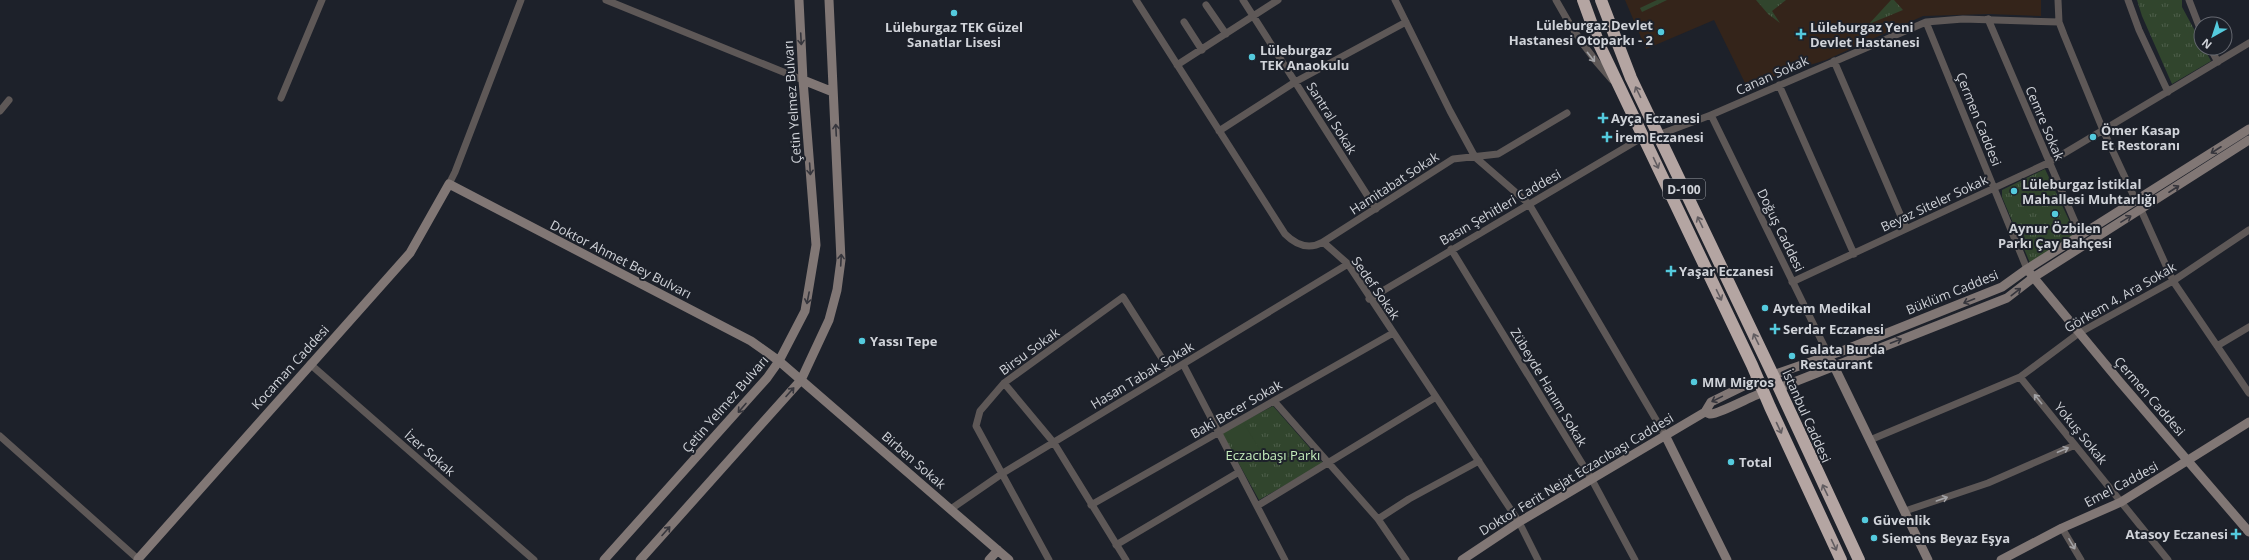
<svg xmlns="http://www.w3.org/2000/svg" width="2249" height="560" font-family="'Open Sans',sans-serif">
<defs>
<pattern id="grass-tufts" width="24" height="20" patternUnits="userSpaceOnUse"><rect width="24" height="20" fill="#31452d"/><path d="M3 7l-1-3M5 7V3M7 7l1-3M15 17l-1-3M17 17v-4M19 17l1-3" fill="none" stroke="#4e5f4b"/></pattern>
</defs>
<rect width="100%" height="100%" fill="#1d212a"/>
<!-- medical -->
<path fill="#34241a" d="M1625,0h416v16l-52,-2 -66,2 -97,44 -80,25 -32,-65 -68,29z"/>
<!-- grass -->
<path fill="url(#grass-tufts)" d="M1657,0h10l-25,12 -2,-4z
M1756,0h30l-14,11 8,12 -12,-9z
M1891,0h3l9,10 -34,14z
M2137,0h45v7l19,35v6h3l7,13 -39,23 -30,-68z
M2045,169l31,66 -46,28 -28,-66v-7z
M1273,406l50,57 -64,37 -37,-67z"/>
<!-- pitch -->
<path fill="#31452d" d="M2046,186l8,14 -26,14 -8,-14z
M1243,422l17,28 -18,11 -17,-28z"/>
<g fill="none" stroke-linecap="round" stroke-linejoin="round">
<!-- street -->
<path stroke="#5e5857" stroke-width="7" d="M606,0l197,80
M1136,0l149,234c11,11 24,16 38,8l25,22 171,258 19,38
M1243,0l133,209
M1395,0l55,111 25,46 54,47 136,231
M1556,0c16,30 33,55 56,80
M2058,0l1,22 5,13 39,95 33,71
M2128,0l11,30 29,62
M2189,0l12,31
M1206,5l20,29
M1988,19l93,217
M1184,22l18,28
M1926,22l101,247
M2210,48l8,14
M1834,61l72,167
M1177,65l101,-65
M1779,85l75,169
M281,98l41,-98
M0,111l9,-11
M1711,115l118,241
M1219,131l76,-49 111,-60
M1658,135l53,-20 215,-93 37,-3 96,3
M449,184l6,-12 66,-172
M2141,210l32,71 76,112
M1323,242l130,-83 45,-5 69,-41
M1451,249l140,229 44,82
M1792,282l256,-119 201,-120
M1369,299l274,-162
M2217,346l32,-19
M310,364l224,196
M1183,364l102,196
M2020,377l148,183
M1004,383l50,60 72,117
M1274,401l104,118 28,41
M0,436l139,124
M1870,440l150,-63 59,-44 94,-52 76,-51
M1091,505l302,-172
M1257,506l179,-109
M951,509l52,-36 345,-209
M1905,511l83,-28 87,-38
M1378,519l31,-20 70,-38
M2062,528l19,32
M1116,545l123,-73
M1049,560l-73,-134 4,-15 24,-28 119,-86 47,74"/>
<!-- secondary -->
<path stroke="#817775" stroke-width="9" d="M803,80l30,12
M2030,273l90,109 129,150
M1832,362l96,198
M1773,375l69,-24 160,-64 25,-18 222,-140
M1779,388l228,-90 27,-21 215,-137
M1705,412c0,0 5,2 5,2 7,1 44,-19 54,-22
M1665,435l62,125
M138,559l272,-306 39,-69 302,157 28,20 230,199
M604,560l163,-182 12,-17 26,-50 11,-66 -13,-165 -4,-80
M640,560l161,-180 28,-60 8,-30 4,-30 -12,-260
M989,560l9,-10
M1462,560l57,-38 186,-110 6,-10 47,-23
M2001,560l61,-32 59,-26 128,-80"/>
<!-- highway -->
<path stroke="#b4a5a2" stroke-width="12" d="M1583,0l16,44 153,321 18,42 71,153
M1601,0l30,78 142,297 86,185"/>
</g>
<!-- one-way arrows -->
<defs><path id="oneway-shaft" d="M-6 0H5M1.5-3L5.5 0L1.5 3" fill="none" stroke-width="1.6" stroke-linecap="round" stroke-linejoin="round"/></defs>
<g stroke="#36363d">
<use href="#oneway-shaft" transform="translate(801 39) rotate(87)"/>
<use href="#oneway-shaft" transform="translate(836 130) rotate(-93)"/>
<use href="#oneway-shaft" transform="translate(2216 150) rotate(147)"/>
<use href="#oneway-shaft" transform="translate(810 169) rotate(86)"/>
<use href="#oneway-shaft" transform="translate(2174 189) rotate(-33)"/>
<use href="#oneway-shaft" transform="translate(2126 219) rotate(-31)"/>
<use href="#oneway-shaft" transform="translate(841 260) rotate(-87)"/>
<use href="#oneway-shaft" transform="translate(2016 292) rotate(-38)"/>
<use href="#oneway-shaft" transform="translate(808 298) rotate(101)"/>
<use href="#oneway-shaft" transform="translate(1969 301) rotate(158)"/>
<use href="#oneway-shaft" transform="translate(1896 341) rotate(-21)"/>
<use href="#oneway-shaft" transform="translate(790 392) rotate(-48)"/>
<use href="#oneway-shaft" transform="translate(1717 399) rotate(154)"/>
<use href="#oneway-shaft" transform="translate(742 408) rotate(131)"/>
<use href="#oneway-shaft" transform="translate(666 531) rotate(-48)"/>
</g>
<g stroke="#a2a2a5">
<use href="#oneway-shaft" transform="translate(1591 57) rotate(52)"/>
<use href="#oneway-shaft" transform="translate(2038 399) rotate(-129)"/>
<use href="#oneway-shaft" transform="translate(2063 450) rotate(-23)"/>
<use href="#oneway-shaft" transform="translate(1942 499) rotate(-19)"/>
<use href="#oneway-shaft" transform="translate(2072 544) rotate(60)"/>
</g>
<g stroke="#615c60">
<use href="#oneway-shaft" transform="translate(1638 92) rotate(-116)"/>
<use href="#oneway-shaft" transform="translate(1656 163) rotate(65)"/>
<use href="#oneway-shaft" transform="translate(1700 222) rotate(-116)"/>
<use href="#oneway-shaft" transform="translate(1719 295) rotate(64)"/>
<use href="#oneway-shaft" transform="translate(1756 339) rotate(-116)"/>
<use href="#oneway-shaft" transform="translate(1779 428) rotate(65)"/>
<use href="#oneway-shaft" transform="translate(1825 490) rotate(-116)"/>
<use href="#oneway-shaft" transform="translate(1834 545) rotate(65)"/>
</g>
<!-- markers -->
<g fill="#54cadd" stroke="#1d212a" stroke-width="1.5">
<circle cx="954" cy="13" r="4"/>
<circle cx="1661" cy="32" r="4"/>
<path d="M1799 28h4v4h4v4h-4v4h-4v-4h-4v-4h4z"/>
<circle cx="1252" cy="57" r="4"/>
<path d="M1601 112h4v4h4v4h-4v4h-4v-4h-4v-4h4z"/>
<path d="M1605 131h4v4h4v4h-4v4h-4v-4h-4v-4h4z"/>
<circle cx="2093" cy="137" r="4"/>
<circle cx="2014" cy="191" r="4"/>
<circle cx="2055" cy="214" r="4"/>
<path d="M1669 265h4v4h4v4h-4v4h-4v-4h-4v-4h4z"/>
<circle cx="1765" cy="308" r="4"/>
<path d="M1773 323h4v4h4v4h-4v4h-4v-4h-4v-4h4z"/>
<circle cx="862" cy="341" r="4"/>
<circle cx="1792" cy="356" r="4"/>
<circle cx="1694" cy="382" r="4"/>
<circle cx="1731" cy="462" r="4"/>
<circle cx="1865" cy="520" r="4"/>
<path d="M2234 528h4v4h4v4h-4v4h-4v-4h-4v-4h4z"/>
<circle cx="1874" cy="538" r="4"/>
</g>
<g text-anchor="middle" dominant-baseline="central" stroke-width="4" stroke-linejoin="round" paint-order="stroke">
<!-- shield labels -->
<rect fill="#1d212a" stroke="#9a9ea4" stroke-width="1" x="1663" y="179" width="42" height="20" rx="3"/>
<g font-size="12" font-weight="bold" fill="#d0d3d9">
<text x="1684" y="189">D-100</text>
</g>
<!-- poi labels -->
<g font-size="13" font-weight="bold" fill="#d0d3d9" stroke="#1d212a" text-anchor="start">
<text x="1653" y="25" text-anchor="end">Lüleburgaz Devlet<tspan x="1653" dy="15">Hastanesi Otoparkı - 2</tspan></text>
<text x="954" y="27" text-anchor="middle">Lüleburgaz TEK Güzel<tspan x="954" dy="15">Sanatlar Lisesi</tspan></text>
<text x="1810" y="27">Lüleburgaz Yeni<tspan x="1810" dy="15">Devlet Hastanesi</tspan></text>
<text x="1260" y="50">Lüleburgaz<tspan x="1260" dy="15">TEK Anaokulu</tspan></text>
<text x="1611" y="118">Ayça Eczanesi</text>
<text x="2101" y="130">Ömer Kasap<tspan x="2101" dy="15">Et Restoranı</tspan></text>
<text x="1615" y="137">İrem Eczanesi</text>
<text x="2022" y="184">Lüleburgaz İstiklal<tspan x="2022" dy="15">Mahallesi Muhtarlığı</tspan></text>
<text x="2055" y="228" text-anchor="middle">Aynur Özbilen<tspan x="2055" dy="15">Parkı Çay Bahçesi</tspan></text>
<text x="1679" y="271">Yaşar Eczanesi</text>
<text x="1773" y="308">Aytem Medikal</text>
<text x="1783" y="329">Serdar Eczanesi</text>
<text x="870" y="341">Yassı Tepe</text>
<text x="1800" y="349">Galata Burda<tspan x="1800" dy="15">Restaurant</tspan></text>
<text x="1702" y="382">MM Migros</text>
<text x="1739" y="462">Total</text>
<text x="1873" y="520">Güvenlik</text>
<text x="2228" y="534" text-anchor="end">Atasoy Eczanesi</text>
<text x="1882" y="538">Siemens Beyaz Eşya</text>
</g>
<!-- street labels -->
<g font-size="13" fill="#d0d3d9" stroke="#1d212a">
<text transform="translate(1772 75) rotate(-24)">Canan Sokak</text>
<text transform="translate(792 102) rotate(-94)">Çetin Yelmez Bulvarı</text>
<text transform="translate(1332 118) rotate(58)">Santral Sokak</text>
<text transform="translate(1979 119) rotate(68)">Çermen Caddesi</text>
<text transform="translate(2045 123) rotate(67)">Cemre Sokak</text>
<text transform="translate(1394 183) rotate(-33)">Hamitabat Sokak</text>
<text transform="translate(1934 203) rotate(-25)">Beyaz Siteler Sokak</text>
<text transform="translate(1500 207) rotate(-30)">Basın Şehitleri Caddesi</text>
<text transform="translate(1781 230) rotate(64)">Doğuş Caddesi</text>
<text transform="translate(621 259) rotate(27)">Doktor Ahmet Bey Bulvarı</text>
<text transform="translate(1376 288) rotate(55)">Sedef Sokak</text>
<text transform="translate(1952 292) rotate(-22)">Büklüm Caddesi</text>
<text transform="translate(2120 297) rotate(-30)">Görkem 4. Ara Sokak</text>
<text transform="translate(1029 351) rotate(-36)">Birsu Sokak</text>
<text transform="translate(290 367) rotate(-48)">Kocaman Caddesi</text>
<text transform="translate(1142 375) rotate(-31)">Hasan Tabak Sokak</text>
<text transform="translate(1549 387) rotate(59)">Zübeyde Hanım Sokak</text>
<text transform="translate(2150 396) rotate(49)">Çermen Caddesi</text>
<text transform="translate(725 404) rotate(-49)">Çetin Yelmez Bulvarı</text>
<text transform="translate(1236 409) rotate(-30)">Baki Becer Sokak</text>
<text transform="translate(1807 416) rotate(66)">İstanbul Caddesi</text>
<text transform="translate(2081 433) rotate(51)">Yokuş Sokak</text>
<text transform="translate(430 453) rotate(41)">İzer Sokak</text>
<text transform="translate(914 460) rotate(41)">Birben Sokak</text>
<text transform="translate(1576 474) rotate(-31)">Doktor Ferit Nejat Eczacıbaşı Caddesi</text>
<text transform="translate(2121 484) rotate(-28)">Emel Caddesi</text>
</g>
<!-- park labels -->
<g font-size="13" fill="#c5eebc" stroke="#1d212a">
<text x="1273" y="455">Eczacıbaşı Parkı</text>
</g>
</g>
<!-- north arrow -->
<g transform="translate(2213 36) rotate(219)"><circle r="19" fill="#1d212a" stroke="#656870"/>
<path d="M0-3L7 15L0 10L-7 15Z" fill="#54cadd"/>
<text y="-6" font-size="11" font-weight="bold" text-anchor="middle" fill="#d0d3d9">N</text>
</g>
</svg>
